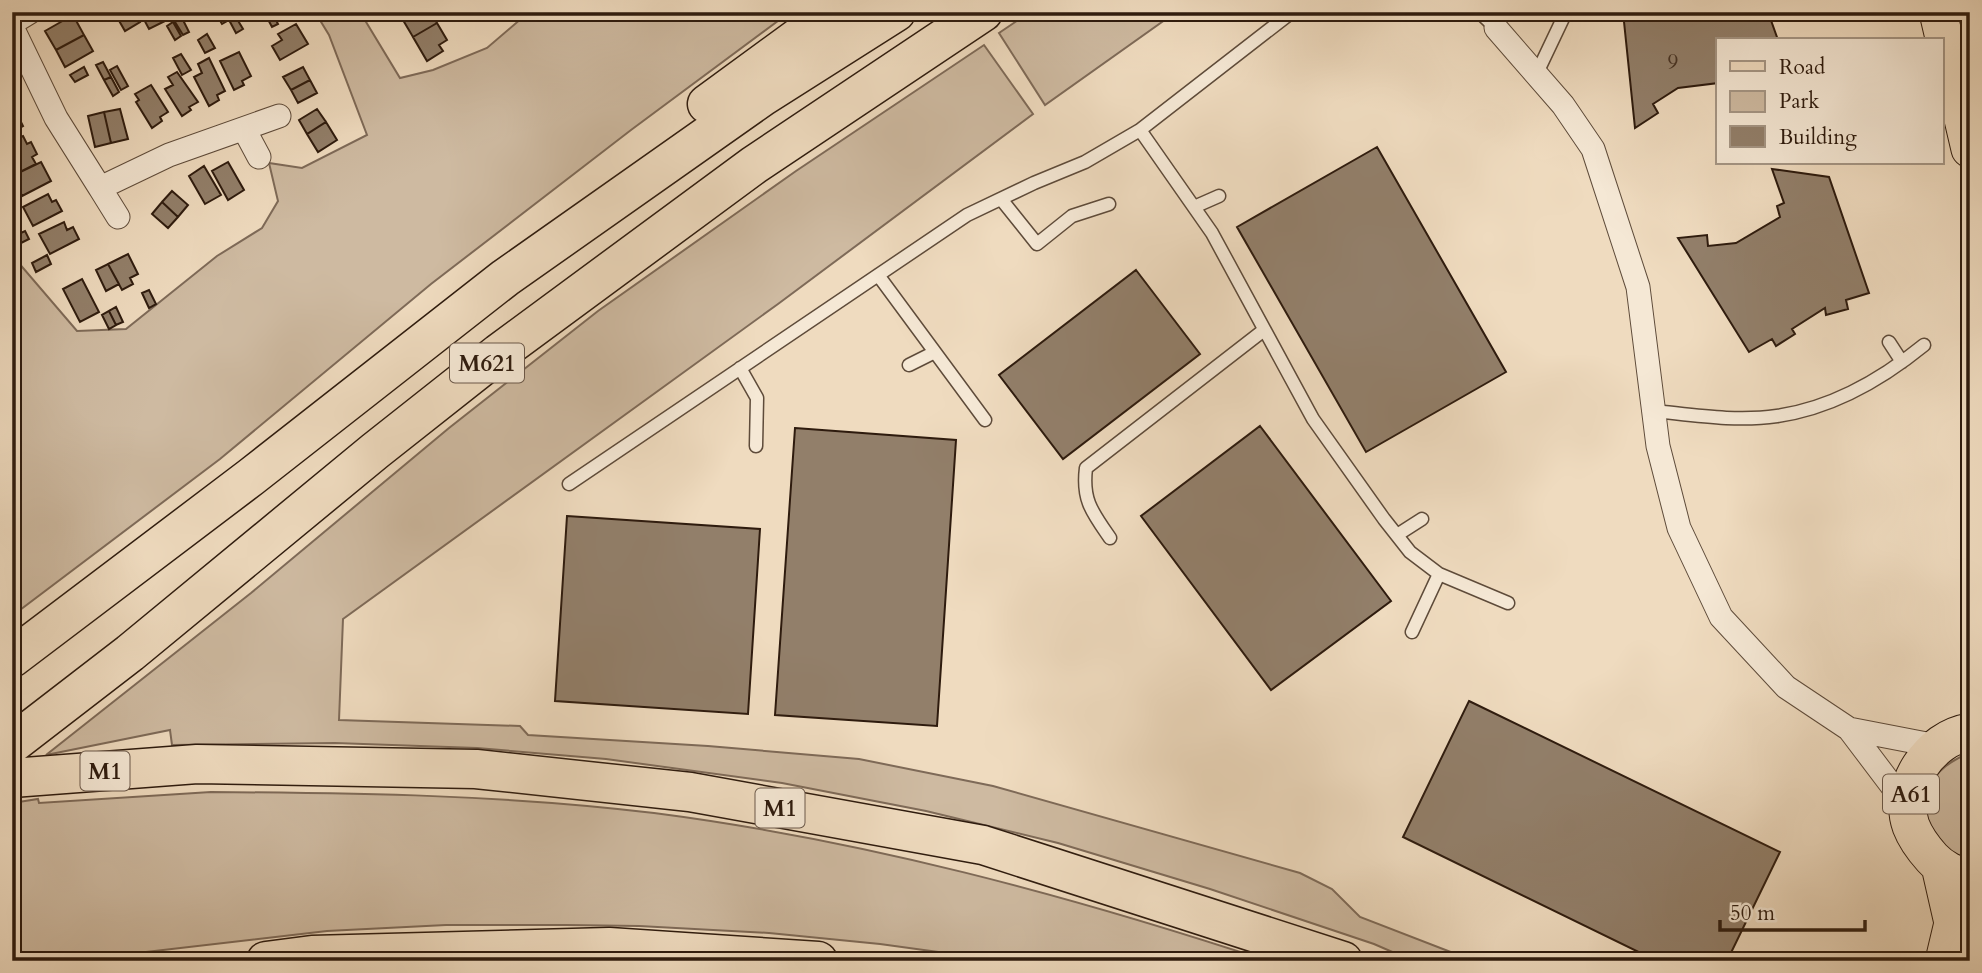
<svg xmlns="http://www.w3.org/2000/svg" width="1982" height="973" font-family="Cardo,serif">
<rect width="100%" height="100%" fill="#efdbbf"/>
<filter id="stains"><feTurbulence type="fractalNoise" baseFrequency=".00286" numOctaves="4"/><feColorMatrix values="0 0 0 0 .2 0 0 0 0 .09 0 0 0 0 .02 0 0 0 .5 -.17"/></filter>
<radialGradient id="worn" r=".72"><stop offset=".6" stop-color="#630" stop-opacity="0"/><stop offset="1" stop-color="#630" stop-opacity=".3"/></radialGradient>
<!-- green -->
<path fill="#cebaa1" stroke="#7e6a58" stroke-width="2" d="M315,12h45l40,66 33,-8 54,-22 42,-36h261l-159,118 -200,154 -211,175 -208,157v-361l65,76 49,-2 91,-73 45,-28 16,-27 -9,-38 33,5 65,-33 -38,-100z
M1030,12h146l-131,93 -46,-72z
M984,45l49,69 -255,190 -435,315 -4,101 181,6 8,9 180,11 151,13 134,27 307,87 32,16 28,28 114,44h-61l-39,-17 -164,-55 -152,-46 -132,-32 -144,-28 -176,-24 -129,-11 -142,-5 -163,2 -2,-15 -124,25 205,-162 198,-165 149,-117 198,-140z
M1970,753v109c-8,-4 -18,-8 -26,-13 -5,-4 -8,-12 -12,-18 -19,-36 3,-65 38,-78z
M211,792c148,1 296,3 443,21 209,27 413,82 614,148h-264l-124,-17 -111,-11 -130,-7 -73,-1h-120l-119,6 -259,30h-56v-158l26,-4 1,4z"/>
<!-- building -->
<path fill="#927f6a" stroke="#2e1b0e" stroke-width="2" d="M114,12h21l5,10 -15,9z
M140,12h20l5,9 -16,8z
M215,12h9l5,8 -7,4z
M264,12h8l6,12 -6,3z
M416,12h14l7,11 -24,14 -10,-17z
M1623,12h145l10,28h-60v43l-40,5 -25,16 5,9 -23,15z
M234,14l9,15 -7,4 -8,-15z
M73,15l11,20 -28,15 -11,-19z
M182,18l7,14 -6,3 -8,-13z
M173,22l8,14 -6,4 -8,-14z
M437,23l10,17 -8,5 4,6 -16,10 -14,-24z
M296,24l12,20 -28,16 -8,-14 10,-6 -4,-6z
M207,34l8,14 -10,5 -7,-13z
M84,35l9,16 -28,16 -9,-17z
M239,52l12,24 -9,5 2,4 -10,5 -14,-29z
M181,54l10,16 -9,5 -9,-17z
M209,58l16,33 -8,4 2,5 -10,6 -15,-29 8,-4 -4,-9z
M103,62l8,15 -7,3 -8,-15z
M117,66l11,20 -7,4 -11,-20z
M84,67l4,8 -13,7 -5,-7z
M303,67l7,13 -19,10 -8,-13z
M177,72l21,30 -9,5 2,3 -9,6 -17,-27 8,-4 -5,-8z
M111,77l8,15 -6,4 -9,-16z
M310,80l7,13 -19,10 -7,-13z
M151,85l17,27 -8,5 2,4 -10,7 -16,-26 3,-2 -4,-6z
M120,109l8,30 -17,4 -7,-31z
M317,109l9,13 -19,12 -8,-14z
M16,112l7,14 -11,6v-18z
M104,112l7,31 -16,4 -7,-31z
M326,122l11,18 -19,12 -11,-18z
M23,136l4,8 4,-2 6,12 -5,3 4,7 -24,12v-35z
M1377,147l129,225 -140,80 -129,-225z
M41,162l10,19 -29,15 -4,-9 -6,3v-14z
M228,162l16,28 -16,10 -16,-29z
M204,166l17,29 -16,9 -16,-28z
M1772,169l57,8 40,116 -23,7 2,9 -22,6 -1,-7 -33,21 3,5 -19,12 -4,-7 -23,13 -71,-114 29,-3 1,11 28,-3 44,-26 -3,-11 7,-3z
M172,191l16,14 -10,12 -16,-15z
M48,194l4,8 4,-2 6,11 -29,15 -10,-19z
M16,199l5,8 -9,4v-10z
M162,202l16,15 -10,11 -16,-14z
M64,222l3,8 6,-3 6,12 -29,15 -11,-20z
M25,231l4,8 -14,7 -3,-9z
M128,254l10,20 -8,4 3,6 -11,6 -14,-26z
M47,255l4,9 -15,8 -4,-9z
M108,264l11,20 -13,7 -10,-21z
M1136,270l64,84 -137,105 -64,-84z
M82,279l17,33 -19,10 -17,-33z
M149,290l7,14 -7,4 -7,-15z
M116,307l7,15 -7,3 -7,-14z
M109,311l7,14 -7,4 -7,-14z
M1260,426l131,175 -120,89 -130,-174z
M795,428l161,12 -19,286 -162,-11z
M567,516l193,13 -12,185 -193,-13z
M1469,701l311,151 -53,109h-70l-254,-124z"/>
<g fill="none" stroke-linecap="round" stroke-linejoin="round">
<defs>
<path id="lane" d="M1479,12l17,16
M1537,73l29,-61
M1140,130l72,103 101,186 71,100 26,33 29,22 69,29
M1001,199l36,45 35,-28 37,-12
M1194,207l25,-11
M878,275l107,145
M1889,342l13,20
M909,365l24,-12
M740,368l17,30 -1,48
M1654,411c40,4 82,11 123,5 56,-8 104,-36 147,-71
M569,484l398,-269 67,-32 51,-21 55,-32 152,-118
M1397,535l25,-16
M1110,538c-18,-26 -28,-38 -24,-70l178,-138
M1412,632l27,-58"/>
<path id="street" d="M12,23l18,-11
M12,27l44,91 44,70 69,-33 110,-39
M1496,28l67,77 30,44 45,138 20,159 21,82 42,89 65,70 63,42
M244,129l15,28
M100,188l18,29
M1908,807l-59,-78 88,17"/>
<path id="primary" d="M1938,12l32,137
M1970,732c-41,6 -73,55 -59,94 5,13 12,22 21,32 9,10 24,18 38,20
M1940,866l13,57 -9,38"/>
<path id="highway" d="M707,104l126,-92
M12,658l239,-181 254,-199 257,-181 134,-85
M12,744l118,-91 245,-202 124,-98 255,-188 229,-153
M12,778l185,-14 279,5 214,23 293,53 360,116
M266,961l46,-6 297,-8 209,14"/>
</defs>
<!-- lane casing -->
<use href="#lane" stroke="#5e4b3a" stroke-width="15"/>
<!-- street casing -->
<use href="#street" stroke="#5e4b3a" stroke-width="25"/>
<!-- primary casing -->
<use href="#primary" stroke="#2e1b0e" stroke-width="39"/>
<!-- highway casing -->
<use href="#highway" stroke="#2e1b0e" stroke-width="41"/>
<!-- lane -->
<use href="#lane" stroke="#f5e8d5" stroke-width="12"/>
<!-- street -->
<use href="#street" stroke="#f5e8d5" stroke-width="23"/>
<!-- primary -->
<use href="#primary" stroke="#efdbbf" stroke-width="37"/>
<!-- highway -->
<use href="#highway" stroke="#efdbbf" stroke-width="38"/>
</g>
<g text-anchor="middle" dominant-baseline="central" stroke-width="5" stroke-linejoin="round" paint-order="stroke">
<!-- number labels -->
<g font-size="21" fill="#473425">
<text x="1673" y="62">9</text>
</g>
<!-- shield labels -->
<g fill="#f5e8d5" stroke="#6a584a" stroke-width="2">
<rect x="450" y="343.5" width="74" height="39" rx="5"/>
<rect x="80.5" y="751.5" width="49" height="39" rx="5"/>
<rect x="1883" y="774.5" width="56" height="39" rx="5"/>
<rect x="755.5" y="788.5" width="49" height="39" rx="5"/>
</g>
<g font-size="23" font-weight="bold" fill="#2e1b0e">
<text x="487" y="363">M621</text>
<text x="105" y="771">M1</text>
<text x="1911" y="794">A61</text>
<text x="780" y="808">M1</text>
</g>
</g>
<!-- margin -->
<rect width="1982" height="973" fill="none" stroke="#efdbbf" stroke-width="42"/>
<rect x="14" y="14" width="1954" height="945" fill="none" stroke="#2e1b0e" stroke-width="3.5"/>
<rect x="21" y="21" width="1940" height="931" fill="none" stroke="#2e1b0e" stroke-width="2"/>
<!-- legend -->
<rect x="1716" y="38" width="228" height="126" fill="#f5e8d5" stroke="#a59685" stroke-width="2"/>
<rect x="1730" y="61" width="35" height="10" fill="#efdbbf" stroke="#a59685" stroke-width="2"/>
<text x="1779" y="74" font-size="21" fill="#2e1b0e">Road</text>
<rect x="1730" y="91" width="35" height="21" fill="#cebaa1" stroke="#a59685" stroke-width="2"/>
<text x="1779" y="108" font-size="21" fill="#2e1b0e">Park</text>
<rect x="1730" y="126" width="35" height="21" fill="#927f6a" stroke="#a59685" stroke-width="2"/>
<text x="1779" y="144" font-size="21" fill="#2e1b0e">Building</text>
<!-- scale -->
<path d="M1720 920v10h145v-10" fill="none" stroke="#2e1b0e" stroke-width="3.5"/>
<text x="1730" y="920" font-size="21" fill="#2e1b0e" stroke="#f5e8d5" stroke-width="5" paint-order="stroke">50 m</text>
<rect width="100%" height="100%" filter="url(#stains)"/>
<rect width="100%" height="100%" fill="url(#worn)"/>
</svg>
